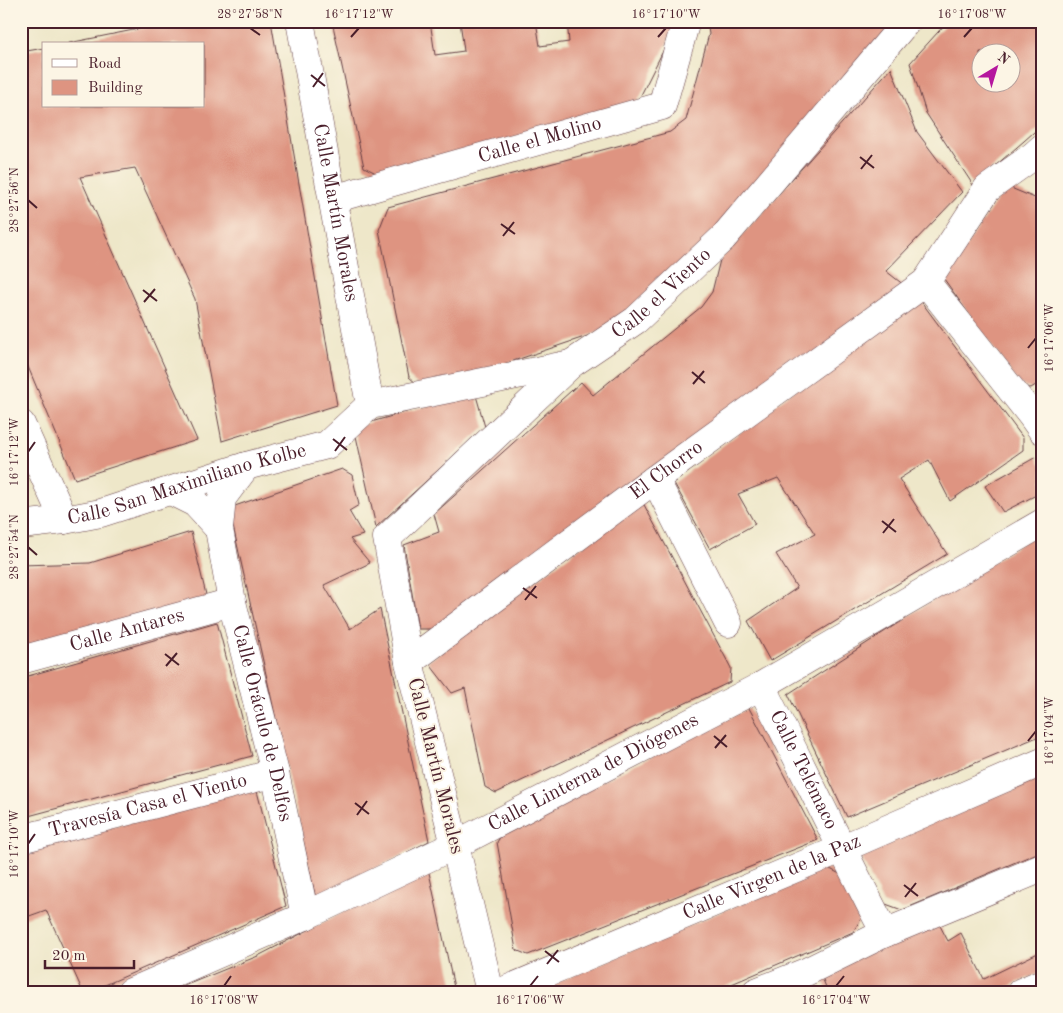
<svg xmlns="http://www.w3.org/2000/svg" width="1063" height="1013" font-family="'Old Standard TT',serif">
<rect width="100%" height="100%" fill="#fcf5e5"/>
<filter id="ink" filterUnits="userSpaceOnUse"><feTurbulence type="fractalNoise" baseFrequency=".02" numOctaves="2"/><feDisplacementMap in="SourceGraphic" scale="10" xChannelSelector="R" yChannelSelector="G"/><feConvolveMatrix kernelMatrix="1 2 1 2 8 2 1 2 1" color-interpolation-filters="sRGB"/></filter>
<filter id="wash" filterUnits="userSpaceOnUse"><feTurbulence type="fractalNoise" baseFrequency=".0096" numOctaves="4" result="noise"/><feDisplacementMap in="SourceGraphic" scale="20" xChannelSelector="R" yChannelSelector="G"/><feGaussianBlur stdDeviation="1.12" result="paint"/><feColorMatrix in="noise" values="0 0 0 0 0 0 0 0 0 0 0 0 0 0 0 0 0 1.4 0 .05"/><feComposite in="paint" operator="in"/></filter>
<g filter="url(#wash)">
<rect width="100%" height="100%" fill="#eee7c9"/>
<g id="blocks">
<!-- building -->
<path fill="#de9481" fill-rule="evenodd" d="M178,21h93l66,384 -115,36 -27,-142 -60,-131 -55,9 117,263 -122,39 -54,-129v-298l23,-4v58h160v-62h-135v-1z
M332,21h98l5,34 29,-4 -4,-30h76l4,25 29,-4 -2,-21h105l2,8 -39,78 -257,67 -14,-7z
M707,21h190l-191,221 -86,83 -175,59h-28l-8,-7 -30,-147 9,-23 282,-75 16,-12 23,-86z
M948,21h94v104l-18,16 -51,44 -47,-72 -16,-50zM980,52h30v30h-30z
M891,68l26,64 45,60 -76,79 23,18 -474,340h-17l-14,-84 35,-13 -5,-18 147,-132 12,13 108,-88 11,-15 8,-32z
M1006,186l36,15v180l-11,7 -12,-4 -75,-105z
M917,296l106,142v12l-73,51 -21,-41 -30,19 48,75 -177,107 -22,-40 49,-33 -21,-34 39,-20 -37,-56 -40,16 17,30 -45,25 -36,-66z
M475,392l10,35 -109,100 -22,-100z
M1036,457l6,9v26l-39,20 -18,-26z
M342,469l10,6 7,30 -10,6 14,24 -13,4 20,24 -46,22 26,44 30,-20 49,232 -113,58 -87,-391z
M642,501l89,167 -1,14 -234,111 -11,-6 -20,-99 -13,5 -24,-31z
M1042,530v205l-195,82 -59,-123z
M191,532l17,71 -187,50v-88l69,-2z
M217,622l35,134 -231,62v-140z
M749,708l69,132 -290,115 -12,-5 -19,-108 8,-12z
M1042,772v79l-140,59 -19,-7 -22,-46 10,-16z
M256,787l30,119 -197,86h-6l-37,-82 -25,9v-68z
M826,867l16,8 20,42 -9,15 -140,60h-179z
M428,868l27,124h-286l89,-36z
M937,920l11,21 13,-8 23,46 58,-28v21l-46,20h-168l-7,-17z"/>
</g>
</g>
<g filter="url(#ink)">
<use href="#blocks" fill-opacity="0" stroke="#633d43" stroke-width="1"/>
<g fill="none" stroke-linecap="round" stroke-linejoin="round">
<defs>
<g id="street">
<path id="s1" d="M300,21l70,384"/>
<path id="s2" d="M333,199l329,-93 24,-85"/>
<path d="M926,282l106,134 10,14"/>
<path d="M21,424l43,96"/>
<path id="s3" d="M246,466l-24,32 -3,31 13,73 43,171 30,143"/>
<path d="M655,479l73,144"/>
<path d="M171,491l24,12 24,26"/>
<path id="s4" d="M21,525l43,-5 37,-7 145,-47 81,-21 43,-40 201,-41"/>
<path id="s5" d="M21,660l211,-58"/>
<path id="s6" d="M409,662l246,-183 271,-197 61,-93 46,-33 9,-8"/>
<path id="s7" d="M761,686c42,82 81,165 124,247"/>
<path id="s8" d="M21,839l254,-66"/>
<path id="s9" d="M131,992l174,-76 150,-71 306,-159 281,-163"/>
<path id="s10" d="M490,992l-35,-147 -46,-183 -22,-124 184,-174 65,-44 87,-82 184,-217"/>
<path id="s11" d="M501,992l340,-143 201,-87"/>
<path d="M756,992l50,-20 79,-39 157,-65"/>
<path d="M1021,992l21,-9"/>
</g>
</defs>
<!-- street casing -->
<use href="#street" stroke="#633d43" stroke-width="29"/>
<!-- street -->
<use href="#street" stroke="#fff" stroke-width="28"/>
</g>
</g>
<!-- ticks -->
<path fill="none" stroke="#4a1f2b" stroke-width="2" d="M250,28l10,7M351,37l8,-9M658,37l8,-9M964,37l8,-9M311,75l14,11M313,87l10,-14M860,157l14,11M861,169l11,-14M28,200l9,8M501,224l14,10M503,236l11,-14M143,290l14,11M144,302l11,-13M1028,348l8,-10M692,372l13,11M693,384l11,-13M333,439l14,11M335,451l10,-14M28,452l7,-10M882,521l14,11M883,533l11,-14M28,547l9,8M523,588l14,10M525,600l11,-14M165,654l14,11M166,666l11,-13M714,736l13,11M1028,741l8,-10M715,748l11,-13M355,803l14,11M357,815l10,-14M28,844l7,-10M904,885l14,11M905,897l11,-14M545,951l14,11M547,964l11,-14M224,986l7,-10M530,986l8,-10M836,986l8,-10"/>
<g text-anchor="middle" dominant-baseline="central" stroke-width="4" stroke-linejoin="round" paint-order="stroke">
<!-- street labels -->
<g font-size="20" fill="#4a1f2b" stroke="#fcf5e5">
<text stroke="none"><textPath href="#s2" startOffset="215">Calle el Molino</textPath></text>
<text stroke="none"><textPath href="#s1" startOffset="195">Calle Martín Morales</textPath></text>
<text stroke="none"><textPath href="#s10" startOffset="834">Calle el Viento</textPath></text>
<text stroke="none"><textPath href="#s6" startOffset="321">El Chorro</textPath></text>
<text stroke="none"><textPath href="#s4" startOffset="171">Calle San Maximiliano Kolbe</textPath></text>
<text stroke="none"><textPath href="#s5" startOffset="110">Calle Antares</textPath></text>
<text stroke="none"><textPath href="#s3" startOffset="270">Calle Oráculo de Delfos</textPath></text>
<text transform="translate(435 766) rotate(76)">Calle Martín Morales</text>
<text stroke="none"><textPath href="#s7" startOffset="94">Calle Telémaco</textPath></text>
<text stroke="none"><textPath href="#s9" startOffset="512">Calle Linterna de Diógenes</textPath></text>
<text stroke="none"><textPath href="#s8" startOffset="131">Travesía Casa el Viento</textPath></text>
<text stroke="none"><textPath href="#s11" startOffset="294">Calle Virgen de la Paz</textPath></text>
</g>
</g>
<!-- margin -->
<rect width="1063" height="1013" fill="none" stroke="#fcf5e5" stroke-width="55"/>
<!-- legend -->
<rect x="42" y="42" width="162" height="65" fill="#fcf5e5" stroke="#b59f9b"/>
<rect x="52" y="59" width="25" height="8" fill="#ffffff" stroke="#b59f9b"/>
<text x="88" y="68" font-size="15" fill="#4a1f2b">Road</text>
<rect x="52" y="80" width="25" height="15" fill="#de9481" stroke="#b59f9b"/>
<text x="88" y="92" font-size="15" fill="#4a1f2b">Building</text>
<!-- north arrow -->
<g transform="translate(996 68) rotate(38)"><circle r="24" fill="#fcf5e5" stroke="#b59f9b"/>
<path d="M0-4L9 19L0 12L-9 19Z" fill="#b5179e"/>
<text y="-8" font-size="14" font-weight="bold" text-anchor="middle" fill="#4a1f2b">N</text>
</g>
<!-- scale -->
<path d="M45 960v8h89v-8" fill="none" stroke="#4a1f2b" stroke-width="2.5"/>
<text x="52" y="960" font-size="15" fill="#4a1f2b" stroke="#fcf5e5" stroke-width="4" paint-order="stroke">20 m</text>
<rect x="28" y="28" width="1008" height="958" fill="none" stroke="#4a1f2b" stroke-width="2"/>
<g font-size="12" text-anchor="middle" fill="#4a1f2b">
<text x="250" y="18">28°27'58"N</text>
<text x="359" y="18">16°17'12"W</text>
<text x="666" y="18">16°17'10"W</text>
<text x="972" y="18">16°17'08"W</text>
<text transform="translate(14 200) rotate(-90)" y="4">28°27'56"N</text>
<text transform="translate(1049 338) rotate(-90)" y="4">16°17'06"W</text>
<text transform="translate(14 452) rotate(-90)" y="4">16°17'12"W</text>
<text transform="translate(14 547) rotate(-90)" y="4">28°27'54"N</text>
<text transform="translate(1049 731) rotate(-90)" y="4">16°17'04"W</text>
<text transform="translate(14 844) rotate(-90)" y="4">16°17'10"W</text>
<text x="224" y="1004">16°17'08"W</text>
<text x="530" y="1004">16°17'06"W</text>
<text x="836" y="1004">16°17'04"W</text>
</g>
</svg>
